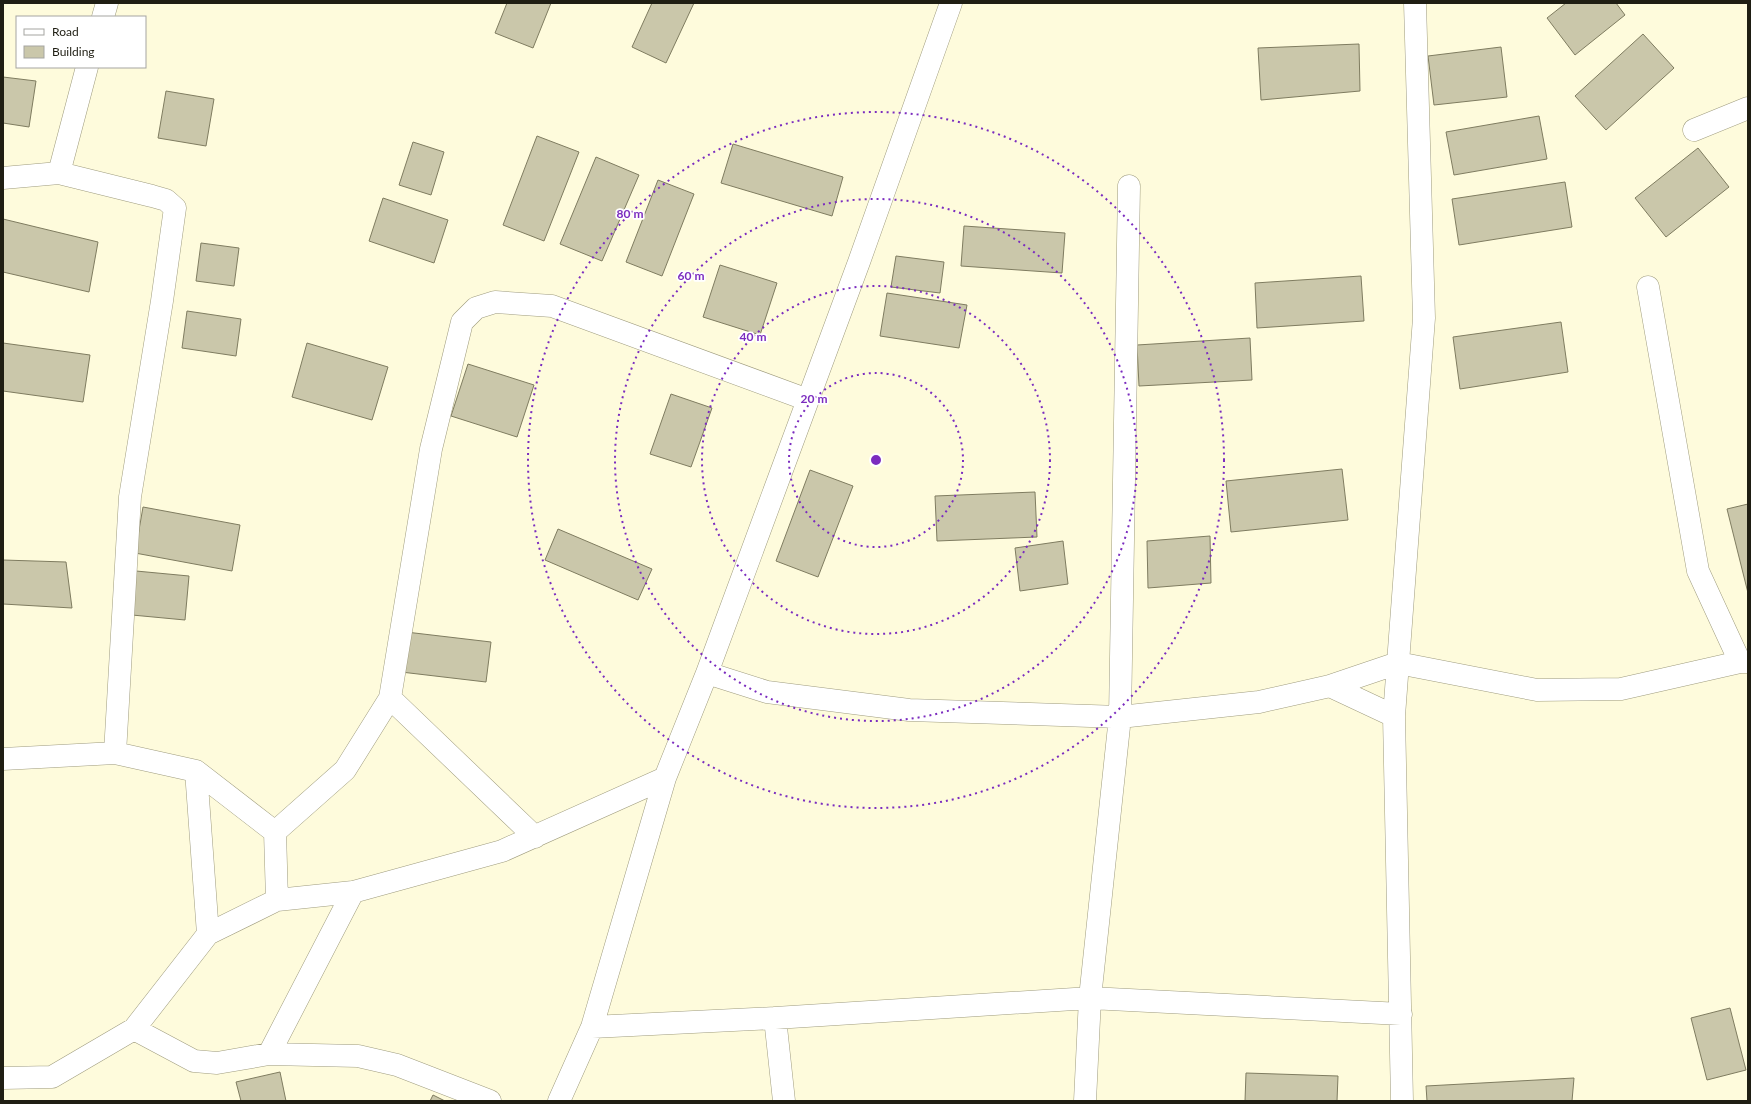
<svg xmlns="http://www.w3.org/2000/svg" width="1751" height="1104" font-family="Lato,sans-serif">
<rect width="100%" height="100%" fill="#fefbdc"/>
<!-- building -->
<path fill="#cac7aa" stroke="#7f7c60" d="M507,3h44l-18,45 -38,-15z
M652,3h42l-28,60 -34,-16z
M1566,3h50l9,12 -50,40 -28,-37z
M1643,34l31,34 -68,62 -31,-34z
M1359,44l1,47 -99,9 -3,-52z
M1501,47l6,50 -73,8 -6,-49z
M3,77l33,4 -7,46 -26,-4z
M166,91l48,8 -8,47 -48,-8z
M1539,116l8,43 -93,16 -8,-43z
M537,136l42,16 -35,89 -41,-16z
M413,142l31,10 -13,43 -32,-10z
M733,144l110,33 -11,39 -111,-33z
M1698,148l31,39 -63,50 -31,-39z
M596,157l43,18 -37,86 -42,-17z
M658,180l36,14 -32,82 -36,-14z
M1565,182l7,45 -113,18 -7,-46z
M383,198l65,22 -14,43 -65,-22z
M3,219l95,23 -9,50 -86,-20z
M964,226l101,7 -3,40 -101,-7z
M201,243l38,5 -5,38 -38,-5z
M896,256l48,6 -4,31 -49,-6z
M720,265l57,18 -17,52 -57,-18z
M1361,276l3,45 -107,7 -2,-45z
M887,293l80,12 -8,43 -79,-12z
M187,311l54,8 -5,37 -54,-8z
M1561,322l7,50 -108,17 -7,-52z
M1250,338l2,42 -113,6 -2,-41z
M3,343l87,12 -7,47 -80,-11z
M307,343l81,24 -16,53 -80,-23z
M468,364l66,21 -17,52 -66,-21z
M671,394l41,14 -21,59 -41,-13z
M1342,469l6,51 -117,12 -5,-51z
M810,470l43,16 -35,91 -42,-16z
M1035,492l2,45 -100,4 -2,-45z
M1748,504v89l-21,-84z
M143,507l97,18 -8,46 -97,-18z
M558,529l94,40 -14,31 -93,-40z
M1210,536l1,47 -63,5 -1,-47z
M1063,541l5,43 -48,7 -5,-43z
M3,560l63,2 6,46 -69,-4z
M136,571l53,5 -4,44 -53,-5z
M406,632l85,10 -5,40 -85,-10z
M1730,1008l16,62 -39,10 -16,-62z
M280,1072l6,29h-45l-5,-19z
M1246,1073l92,3 -1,25h-92z
M1574,1078l-2,23h-145l-1,-15z
M433,1095l12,6h-15z"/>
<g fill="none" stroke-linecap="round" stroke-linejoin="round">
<defs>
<path id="minor" d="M103,17l4,-14
M1694,130l54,-22
M59,173l28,-106
M3,178l56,-5 93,23 14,4 9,8 -13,93 -32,196 -15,256
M1648,287l50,284 42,91
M707,673l60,19 142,18 211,7 139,-15 71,-16 68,-23 139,27 84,-1 119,-27h8
M1330,686l64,30
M390,698l145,139
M3,759l112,-6 81,18 79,61 2,68
M196,771l12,163
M275,832l70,-62 45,-72 41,-249 31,-127 14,-14 19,-6 57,4 256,94
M775,1018l9,83
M592,1027l183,-9 315,-20 311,16
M134,1029l60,32 23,2 52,-9 89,2 39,9 93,36
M269,1054l84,-162
M3,1078l49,-1 82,-48 74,-95 69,-34 76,-8 149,-41 163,-73
M559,1101l33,-74 73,-249 42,-105 72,-195 80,-216 92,-259
M1085,1101l5,-103 30,-281 9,-531
M1402,1101l-8,-385 30,-398 -9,-315"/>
</defs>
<!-- minor casing -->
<use href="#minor" stroke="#9f9c7f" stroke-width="23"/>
<!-- minor -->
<use href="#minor" stroke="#fff" stroke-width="22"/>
</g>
<!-- distance rings -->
<g fill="none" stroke="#7b2cbf" stroke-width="2" stroke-dasharray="2 4">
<circle cx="876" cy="460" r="87"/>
<circle cx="876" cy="460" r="174"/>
<circle cx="876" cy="460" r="261"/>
<circle cx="876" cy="460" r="348"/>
</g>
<circle cx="876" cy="460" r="6" fill="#7b2cbf" stroke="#fff" stroke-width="2"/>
<g font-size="12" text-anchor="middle" font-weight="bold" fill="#7b2cbf" stroke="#fff" stroke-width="3.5" stroke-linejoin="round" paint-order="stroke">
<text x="630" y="218">80 m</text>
<text x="691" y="280">60 m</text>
<text x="753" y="341">40 m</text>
<text x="814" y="403">20 m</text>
</g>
<!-- border -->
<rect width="1751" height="1104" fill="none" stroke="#1f1e13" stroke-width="8"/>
<!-- legend -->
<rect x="16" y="16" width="130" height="52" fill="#ffffff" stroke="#a5a5a1"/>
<rect x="24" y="29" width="20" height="6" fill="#ffffff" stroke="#a5a5a1"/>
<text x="52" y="36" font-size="12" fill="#1f1e13">Road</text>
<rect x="24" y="46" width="20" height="12" fill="#cac7aa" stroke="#a5a5a1"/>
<text x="52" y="56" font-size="12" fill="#1f1e13">Building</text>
</svg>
